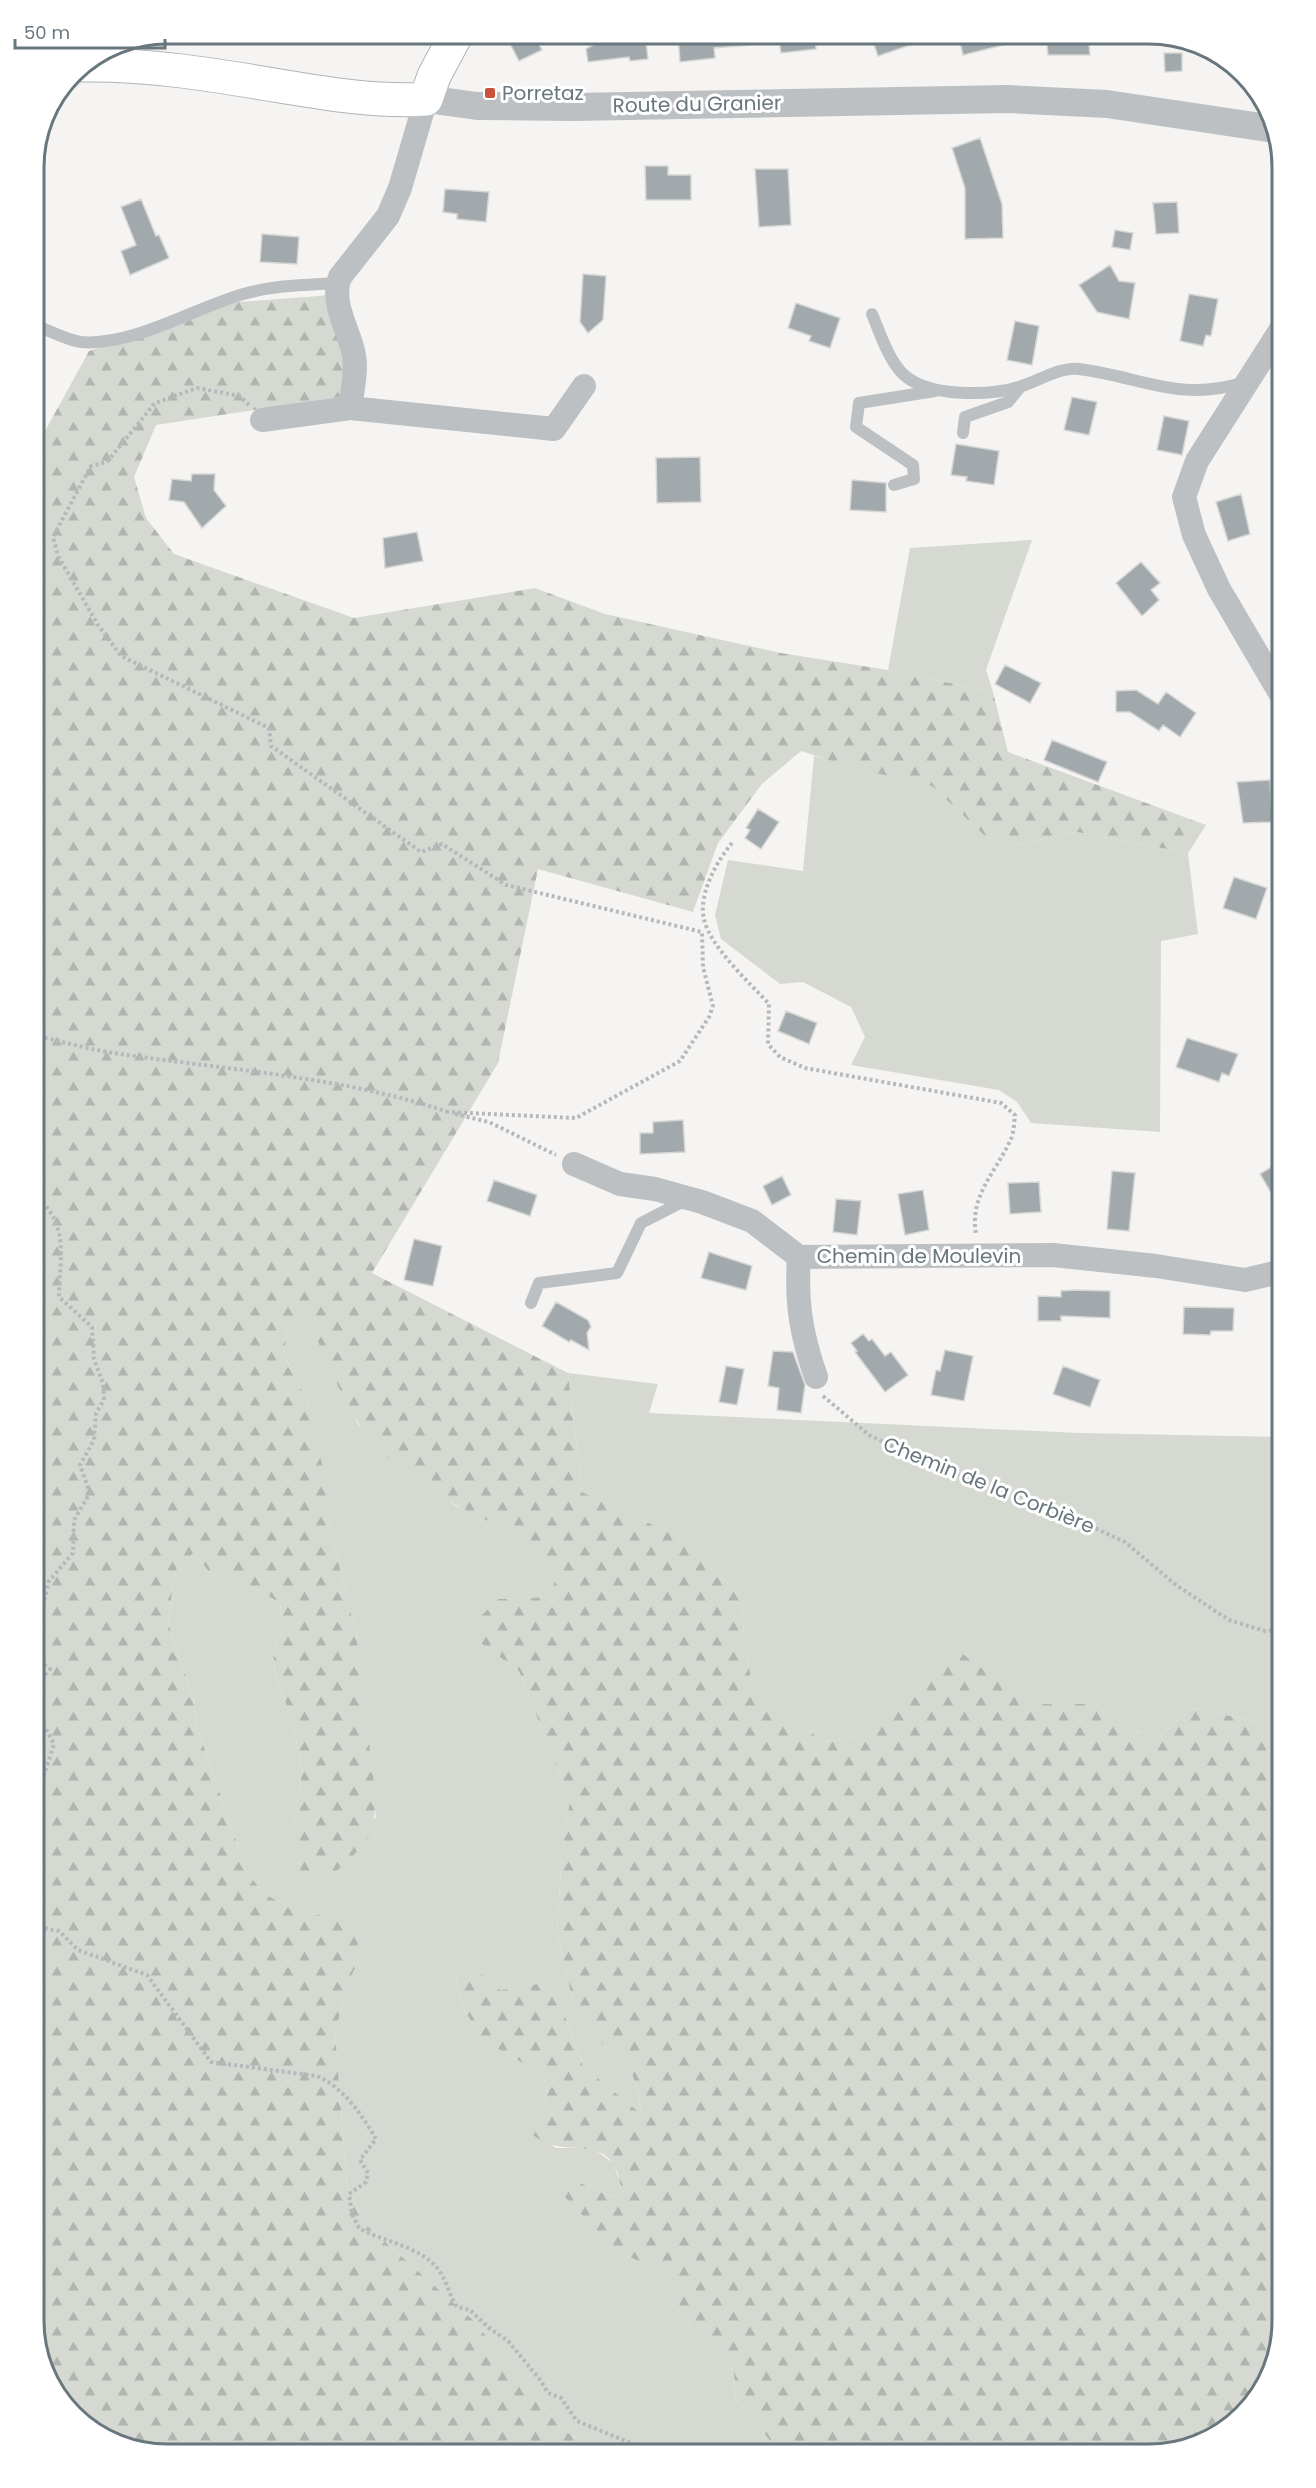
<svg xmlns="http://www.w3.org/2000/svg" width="1316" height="2488" font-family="Poppins,sans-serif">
<defs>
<pattern id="forest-firs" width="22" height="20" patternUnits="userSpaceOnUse" patternTransform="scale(1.5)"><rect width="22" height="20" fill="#d5d9d1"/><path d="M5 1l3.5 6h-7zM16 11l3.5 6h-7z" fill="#b1b5af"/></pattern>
</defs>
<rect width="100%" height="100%" fill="#f5f4f2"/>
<!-- grass -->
<path fill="#d5d9d1" d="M1032,540l-46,130 7,22 -105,-22 22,-122z
M814,756l118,30 54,51 29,8 62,-13 111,21 10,81 -37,7 -1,191 -129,-9 -14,-21 -18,-12 -148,-25 14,-28 -14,-30 -48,-25 -23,2 -59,-45 -6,-24 13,-55 75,11z
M305,1312l53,112 96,81 70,31 20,17 14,22 -10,22 -50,2 -19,43 40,29 51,129 -8,53 -5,76 16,74 30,42 23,13 12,32 3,25 -58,-49 -20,-55 -15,-21 -11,-6 -37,6 -41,-20 -3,11 6,24 19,34 59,34 7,11 -3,24 -19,18 31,22h37l21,16 7,23 -7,11 -36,-16 39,69 34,16 18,16 22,47 32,20 11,24 2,26 46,55h-169l-51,-25 -88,-109 -110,-98 -17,-38 -12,-152 13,-51 12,-23 -26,-40 -49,-13 -21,-13 -17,-20 -51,-149 -3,-27 -25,-74 7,-52 19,-20 15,21 49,18 22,13 3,25 -10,23 2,24 18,47 9,51 -8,51 82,-6 -20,-185 -26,-104 -6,-52 -17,-76 -23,-46 3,-25z
M568,1373l90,11 -9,29 430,20 204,4v290l-91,-19 -39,34 -59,-38h-64l-78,-57 -98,90 -30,5 -71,-52 -9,-53 -2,-37 -48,-56 -112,-52z"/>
<!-- forest -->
<path fill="url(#forest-firs)" d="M331,295l16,63 -7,39 -184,28 -22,52 12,41 28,36 180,64 181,-30 70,26 176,39 107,17 105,22 15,60 198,73 -18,28 -111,-21 -62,13 -29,-8 -54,-51 -82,-19 -49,-16 -39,33 -44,59 -25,69 -155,-43 -40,194 -126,210 196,100 14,119 112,52 48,56 2,37 9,53 71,52 30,-5 98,-91 78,58h64l59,38 39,-34 91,19v595l-23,74 -59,49 -51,10h-368l-46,-55 -2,-26 -11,-24 -32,-20 -22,-47 -18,-16 -34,-16 -54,-56 2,-12 13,-1 36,16 7,-11c-2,-7 -3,-16 -7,-22 -19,-32 -61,-1 -89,-39l19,-18 3,-24 -7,-11 -59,-34 -19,-34 -6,-24 3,-11 13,-4 28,24 37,-6 11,6 15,21 20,55 58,48 -3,-24 -12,-32 -23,-13 -30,-42 -16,-74 5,-76 8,-53 -51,-129 -40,-29 1,-25 18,-18 50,-2 10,-22c-31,-50 -59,-44 -104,-71 -21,-12 -43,-26 -61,-41 -44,-37 -64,-100 -88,-150l-18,17 -3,25 23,46 18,76 5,52 26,104 19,159c2,49 -14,56 -47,87l-27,-6 -7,-49 8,-51 -9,-51 -18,-47 -2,-24 10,-23 -3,-25 -22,-13 -49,-18 -15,-20 -19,19 -7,52 25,74 3,27 51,149 17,20 21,13 49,13 22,14 4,26 -12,23 -13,51 12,152 17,38 110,98 88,109 51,25h-455l-66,-23 -49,-59 -10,-51v-1869l56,-102 139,-48z"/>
<!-- building -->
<path fill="#a2a9ad" stroke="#d6d6d4" stroke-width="1.5" d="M517,33h16l9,17 -23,11 -12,-23z
M621,33h24l3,26 -18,2 -1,-4 -41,5 -2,-13 26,-15z
M697,33h53v12l-36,3 1,10 -35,4 -2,-27z
M778,33h36l2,16 -35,4z
M870,33h67v3l-59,20z
M958,33h69l1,6 -65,16z
M1088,33l2,22h-42l-2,-20z
M1164,53h18v18l-17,1z
M980,138l22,66 1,34 -38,1v-51l-13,-40z
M645,166h23v9h23v25h-45z
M755,169h33l3,56 -32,2z
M445,189l44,3 -3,30 -29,-3v-5l-14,-2z
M141,199l15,37 3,-1 10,23 -39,17 -9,-24 15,-6 -15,-38z
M1177,202l2,31 -23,1 -3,-31z
M1115,230l18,3 -3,17 -18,-3z
M262,234l37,3 -2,27 -37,-2z
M1110,265l9,16 16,2 -6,36 -32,-7 -18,-27z
M583,274l23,2 -3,44 -15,13 -8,-11z
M1189,294l29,5 -7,37 -5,-1 -3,11 -23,-5z
M796,303l44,15 -10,30 -21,-7 2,-5 -23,-8z
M1015,321l24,5 -7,39 -25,-5z
M1072,397l25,5 -8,33 -25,-5z
M1164,416l25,5 -7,34 -25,-5z
M956,444l43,7 -5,34 -28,-4 1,-4 -16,-2z
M700,457l1,45 -44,1 -1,-45z
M192,474h23l-1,16 12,16 -24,22 -18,-26 -15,-2 3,-21 19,2z
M852,480l34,3v29l-36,-2z
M1241,494l9,40 -22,7 -12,-39z
M417,532l6,29 -38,7 -2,-30z
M1141,562l19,21 -9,7 8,10 -17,16 -26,-33z
M1005,665l36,18 -11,20 -35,-19z
M1136,690l22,14 8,-12 30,21 -16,24 -17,-12 -4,6 -29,-19h-14v-21z
M1052,740l55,22 -9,20 -54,-22z
M1270,780l2,42 -29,1 -6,-41z
M758,809l21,13 -18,27 -16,-11 5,-8 -4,-2z
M1234,877l33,11 -11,31 -33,-11z
M786,1011l31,12 -8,21 -31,-13z
M1187,1038l51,16 -9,22 -7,-3 -3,9 -43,-15z
M683,1120l2,32 -45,2v-21h13v-11z
M1283,1160v30l-10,6 -13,-22z
M1112,1171l23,2 -6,58 -22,-2z
M782,1176l9,19 -19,10 -9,-19z
M494,1180l43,15 -7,21 -43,-15z
M1039,1182l2,30 -31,2 -2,-31z
M923,1190l6,40 -24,5 -7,-41z
M836,1199l25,2 -4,34 -24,-3z
M414,1239l28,7 -9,40 -29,-6z
M709,1252l43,14 -6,24 -45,-12z
M1076,1290l34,1v27l-49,-2v5h-23v-25l23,1v-6z
M556,1302l32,18 3,7 -4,6 2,17 -18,-10 -2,2 -27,-16z
M1184,1307l50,1 -1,23h-22l-1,4 -27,-1z
M863,1334l6,7 3,-2 13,17 6,-4 17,23 -23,17 -30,-40 2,-1 -6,-8z
M945,1350l28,6 -9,45 -33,-6 5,-25 4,1z
M773,1351l20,1 12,33 -4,28 -24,-3 2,-22 -11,-2z
M726,1366l18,3 -7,36 -18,-3z
M1063,1366l37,14 -10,27 -37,-13z"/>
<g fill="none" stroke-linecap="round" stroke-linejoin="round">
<defs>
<path id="secondary" d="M83,65c66,-1 132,10 197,21 49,8 96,16 146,13l8,-23 23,-43"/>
</defs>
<!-- secondary casing -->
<use href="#secondary" stroke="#afb4b7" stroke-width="35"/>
<!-- path -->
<path stroke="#b6b9bb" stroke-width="4" stroke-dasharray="3 3" stroke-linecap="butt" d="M249,405l-9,-9 -43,-8 -42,15 -48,59 -16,4 -38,71 5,19 40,69 23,31 148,72 2,18 150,106 21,-8 64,41 196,47 1,35 10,39 -4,11 -29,44 -104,57 -129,-6
M732,843c-15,18 -34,51 -28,76 6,28 46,64 65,85l-1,40 12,13 25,11 196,35 14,12c-1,8 -1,17 -4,24 -15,33 -42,57 -35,95
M33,1035c27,6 54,14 81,18 111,17 227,23 334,59
M455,1114l34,8 67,33
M823,1396l46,39 74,35 85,27 97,45 51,43 53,35 36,11 18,-1
M33,1647l16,-66 24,-28 1,-33 16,-27 -10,-28 14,-25 2,-27 8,-13 -1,-17 -9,-24 -2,-32 -33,-30c0,-24 6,-51 -3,-74 -5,-13 -17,-24 -23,-36
M33,1688l17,-19 -17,-13v-3
M33,1865l1,-59 20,-62 -21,-39
M33,1926l26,5 19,19 69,25 64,87 106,14c25,10 46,40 59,63l-16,21 8,13 -2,9 -17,12 3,20 7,14c24,14 61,18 79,41 9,12 11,26 19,38l13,3 19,18 19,13 33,40 7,12 13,5 16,23 68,28 1,6"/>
<!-- service -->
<path stroke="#bcc0c2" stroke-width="12" d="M872,314c8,19 16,45 31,60 25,24 89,22 119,12 19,-6 37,-19 57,-17 63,8 101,34 166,13
M33,325c15,4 32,15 48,17 52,5 116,-36 166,-49 30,-8 60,-8 91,-10
M963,433l2,-16 43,-15 13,-16
M894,485l20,-6 -1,-14 -57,-38 3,-24 76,-12
M531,1303l8,-20 78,-10 24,-50 47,-24"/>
<!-- minor -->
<path stroke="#bcc0c2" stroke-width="24" d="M350,408c2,-17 7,-35 4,-53 -5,-26 -24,-52 -14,-78l48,-61 12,-28 26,-89
M262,420l88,-12 204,21 30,-43
M1283,698l-64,-109 -25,-54 -10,-38 13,-36 86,-135
M574,1164l46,20 35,5 47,13 50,19 47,36 254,-2 103,11 89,14 38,-9
M799,1257c-3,46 2,77 17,120"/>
<!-- tertiary -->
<path stroke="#bcc0c2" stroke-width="28" d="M426,99l51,7 97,1 433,-8 100,5 168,25"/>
<!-- secondary -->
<use href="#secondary" stroke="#fff" stroke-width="33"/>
</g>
<!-- markers -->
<rect fill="#cb513b" stroke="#fff" stroke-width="2" x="484" y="87" width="12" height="12" rx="3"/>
<g text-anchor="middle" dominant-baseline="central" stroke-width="6" stroke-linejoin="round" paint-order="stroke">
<!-- poi labels -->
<g font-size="20" fill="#68767e" stroke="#fff" text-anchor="start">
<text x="502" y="93">Porretaz</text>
</g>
<!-- street labels -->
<g font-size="20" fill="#68767e" stroke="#fff">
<text transform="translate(697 104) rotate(-1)">Route du Granier</text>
<text x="919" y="1256">Chemin de Moulevin</text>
<text transform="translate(989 1485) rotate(22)">Chemin de la Corbière</text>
</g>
</g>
<!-- crop -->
<path d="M0 0H1316V2488H0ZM167 44H1149A123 123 0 0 1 1272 167V2321A123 123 0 0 1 1149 2444H167A123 123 0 0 1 44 2321V167A123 123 0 0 1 167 44Z" fill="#fff" fill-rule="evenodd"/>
<path fill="none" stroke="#68767e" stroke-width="3" d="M167 44H1149A123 123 0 0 1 1272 167V2321A123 123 0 0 1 1149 2444H167A123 123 0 0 1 44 2321V167A123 123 0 0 1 167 44Z"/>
<!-- scale -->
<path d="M15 39v9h150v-9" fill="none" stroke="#68767e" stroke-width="3"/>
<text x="24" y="39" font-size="18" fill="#68767e" stroke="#ffffff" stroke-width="4.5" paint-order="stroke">50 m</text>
</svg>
